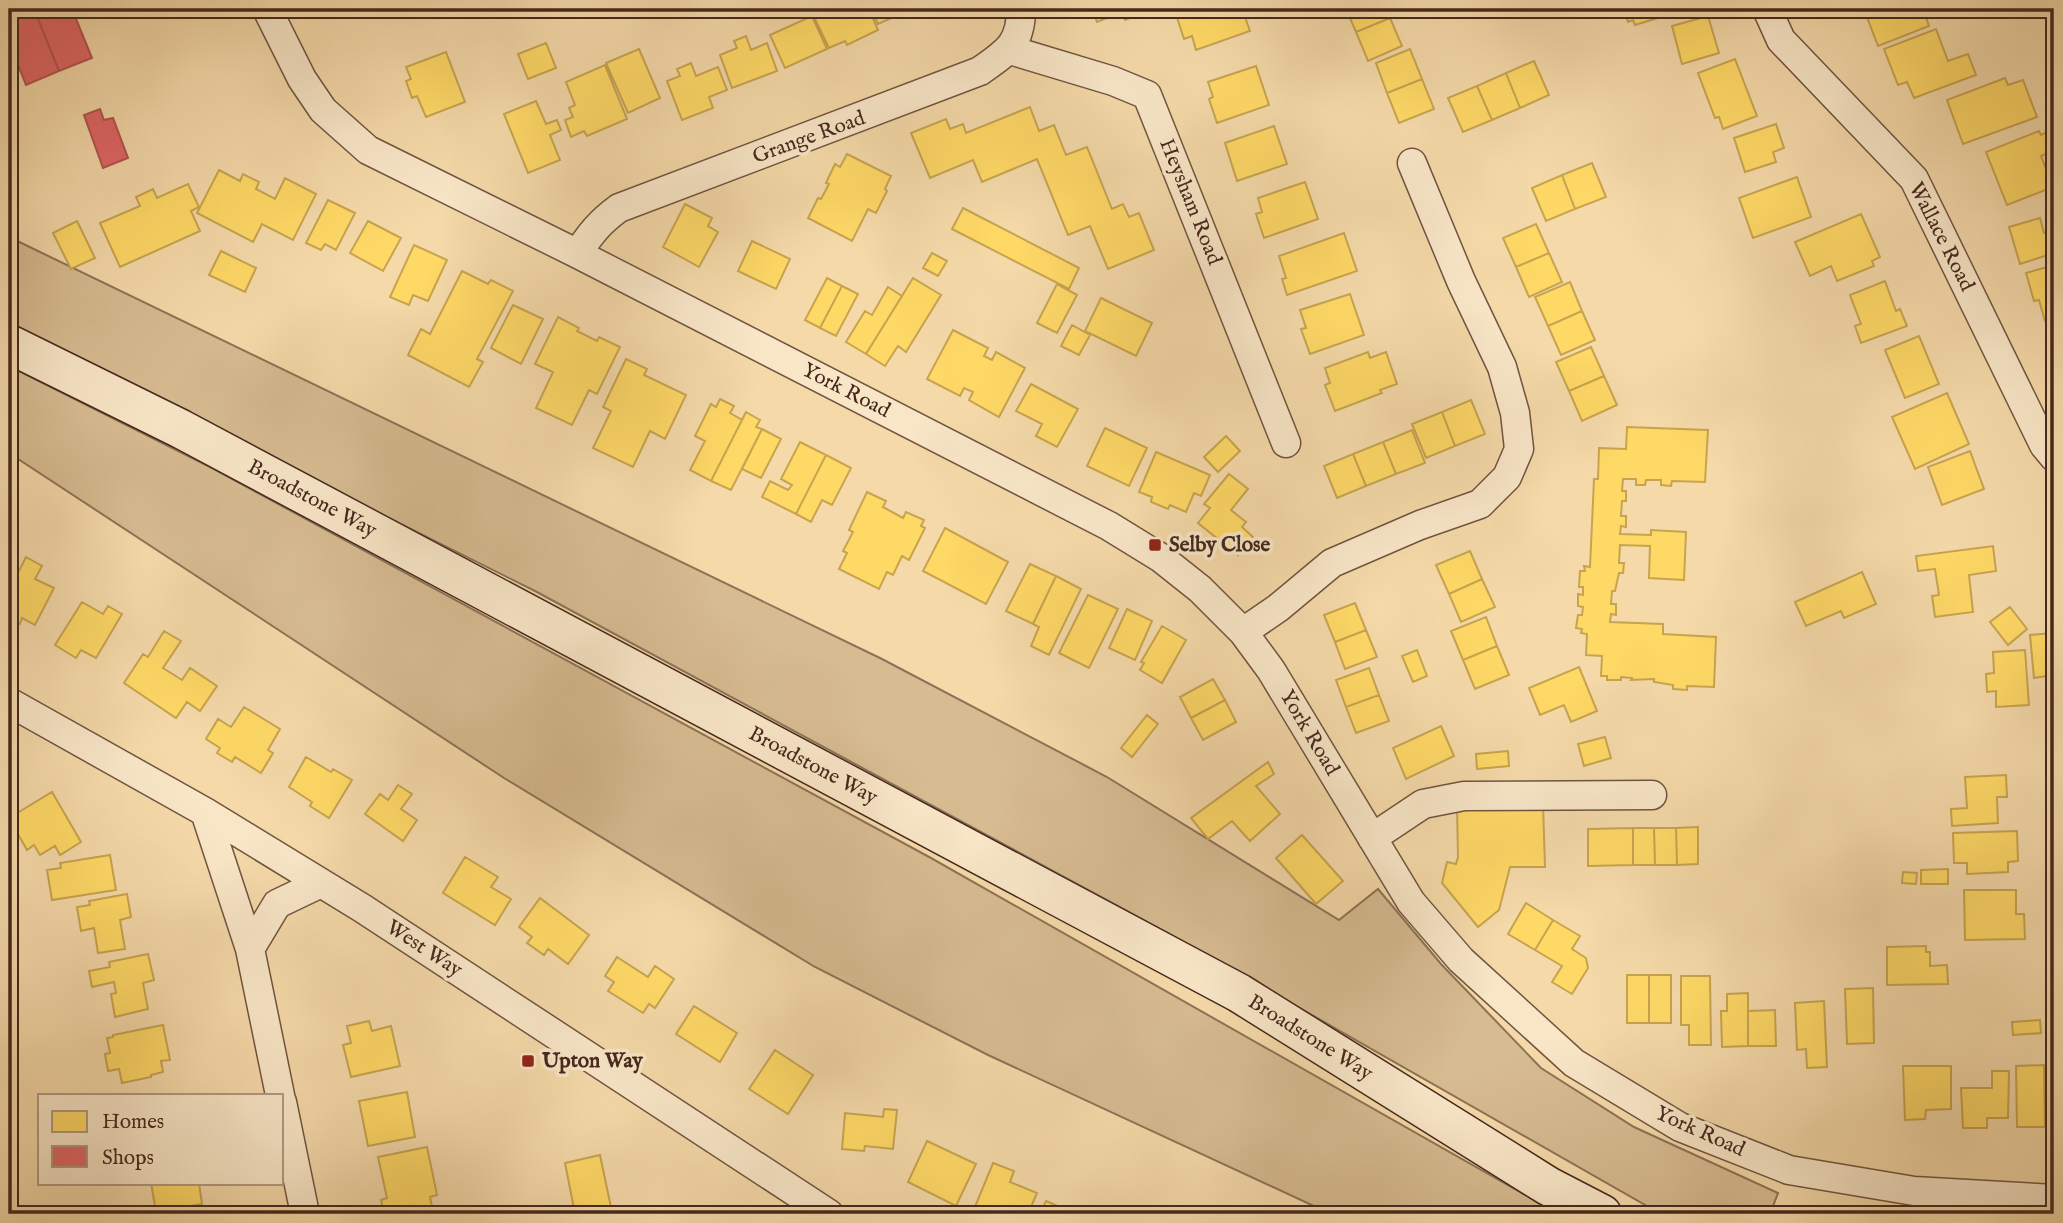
<svg xmlns="http://www.w3.org/2000/svg" width="2063" height="1223" font-family="'IM FELL English',serif">
<rect width="100%" height="100%" fill="#f5d9a9"/>
<filter id="stains"><feTurbulence type="fractalNoise" baseFrequency=".00286" numOctaves="4"/><feColorMatrix values="0 0 0 0 .2 0 0 0 0 .09 0 0 0 0 .02 0 0 0 .5 -.17"/></filter>
<radialGradient id="worn" r=".72"><stop offset=".6" stop-color="#630" stop-opacity="0"/><stop offset="1" stop-color="#630" stop-opacity=".3"/></radialGradient>
<!-- green -->
<path fill="#d7bb91" stroke="#8e7257" stroke-width="2" d="M9,237l873,422 225,118 232,143 39,-31 63,75 100,104 93,59 144,66 -8,21h-109l-493,-281 -633,-342 -526,-263z
M9,366l201,101 721,391 628,356h-228l-343,-159 -173,-88 -311,-189 -495,-325z"/>
<!-- homes -->
<path fill="#ffd966" stroke="#c7a450" stroke-width="2" d="M827,9h42l9,21 -31,15 -2,-4 -16,7 -15,-31 14,-6z
M871,9h41l-34,15z
M1092,9h55l1,2 -23,9 -3,-8 -25,10z
M1180,9h62l8,22 -54,19 -4,-14 -8,3 -9,-28z
M1346,9h40l4,9 -34,14z
M1624,9h49l1,4 -39,12 -2,-5 -5,2z
M1864,9h59l6,17 -51,20z
M812,16l15,33 -42,19 -15,-33z
M1708,16l11,37 -37,11 -10,-38z
M1390,18l12,28 -34,15 -12,-29z
M1936,29l12,32 20,-7 8,21 -62,23 -7,-16 -9,3 -14,-36z
M746,36l5,14 16,-7 10,28 -45,17 -12,-33 17,-7 -3,-7z
M546,43l10,25 -28,11 -10,-25z
M639,49l21,49 -32,15 -22,-50z
M1410,49l12,30 -35,14 -11,-30z
M446,52l19,50 -39,15 -9,-21 -5,2 -6,-17 5,-2 -5,-12z
M1735,59l22,57 -34,13 -4,-12 -4,1 -17,-45z
M1534,61l15,34 -29,13 -14,-35z
M691,63l5,13 22,-9 9,23 -18,7 4,11 -31,12 -15,-39 13,-5 -3,-7z
M605,65l22,54 -40,17 -3,-5 -13,6 -6,-17 8,-3 -4,-9 6,-3 -9,-23z
M1256,66l13,39 -52,18 -8,-24 4,-2 -5,-15z
M1506,73l14,35 -28,12 -15,-34z
M2005,78l3,7 15,-5 14,37 -74,27 -16,-44z
M1422,79l12,30 -35,14 -12,-30z
M1477,86l15,34 -29,12 -15,-34z
M536,101l10,23 11,-4 4,10 -11,5 10,25 -32,13 -24,-59z
M1030,107l9,24 15,-6 12,30 21,-8 25,62 11,-5 6,13 10,-4 15,37 -46,19 -18,-43 -22,9 -31,-76 -55,23 -9,-22 -43,18 -19,-45 35,-14 4,10 13,-5 3,9z
M1776,124l8,24 -11,4 3,10 -31,10 -11,-34z
M1274,126l13,38 -50,17 -12,-38z
M2054,129v17l-7,3 1,4 -7,3 12,31 -46,18 -21,-53 53,-21 2,4z
M847,154l44,22 -6,13 2,2 -11,22 -8,-4 -16,32 -44,-23 10,-20 3,1 8,-15 -3,-1 9,-19 5,3z
M1592,163l14,34 -31,12 -13,-34z
M219,170l21,11 3,-7 16,8 -3,7 19,10 10,-21 31,16 -23,46 -31,-16 -9,18 -56,-29z
M1562,175l13,34 -29,12 -14,-33z
M1797,177l14,40 -58,21 -14,-40z
M1305,182l13,37 -54,19 -8,-24 6,-2 -4,-14z
M188,184l11,23 -8,4 9,20 -80,36 -20,-44 40,-17 -4,-9 17,-8 4,9z
M328,200l27,13 -19,37 -11,-6 -4,6 -15,-7z
M685,204l27,14 -4,8 10,6 -19,35 -36,-20z
M963,208l116,60 -10,21 -117,-60z
M1861,214l19,43 -8,4 2,5 -37,15 -6,-15 -21,10 -15,-34z
M2040,218l4,15 7,-2 3,22 -34,11 -11,-37z
M77,221l18,37 -24,11 -18,-36z
M368,221l33,17 -18,33 -33,-18z
M1536,224l13,29 -33,14 -13,-29z
M1344,233l13,38 -70,24 -5,-16 4,-1 -7,-22z
M752,241l38,18 -14,30 -38,-18z
M414,245l33,15 -19,41 -15,-6 -4,10 -19,-8z
M221,251l35,17 -11,24 -36,-17z
M932,253l15,8 -9,15 -15,-8z
M1549,253l13,29 -33,15 -13,-30z
M2054,265v54l-9,2 -6,-21 -5,1 -8,-28z
M462,271l26,13 3,-4 22,11 -36,68 6,3 -14,25 -61,-32 13,-26 9,5z
M827,278l15,8 -22,42 -15,-8z
M913,278l28,17 -35,57 -8,-6 -13,20 -19,-12z
M1885,281l11,30 4,-2 7,17 -46,17 -6,-17 6,-2 -11,-29z
M1570,282l12,29 -34,15 -13,-29z
M1057,284l20,11 -20,38 -20,-10z
M842,286l16,8 -22,42 -16,-8z
M888,287l14,9 -36,58 -20,-12 19,-31 7,4z
M1350,294l14,41 -54,19 -9,-25 5,-1 -6,-18z
M1101,298l51,25 -16,33 -51,-25z
M513,305l30,14 -22,45 -30,-16z
M1582,311l13,29 -34,15 -13,-29z
M558,317l21,11 -2,3 20,10 2,-4 21,10 -23,47 -8,-4 -17,35 -36,-17 17,-36 -18,-8z
M1072,325l18,10 -11,20 -18,-9z
M953,330l35,18 -4,8 8,4 4,-8 29,16 -26,49 -30,-17 4,-8 -9,-4 -4,8 -33,-17z
M1919,336l20,48 -34,14 -20,-48z
M1591,347l13,29 -35,15 -13,-29z
M1368,352l2,6 16,-6 11,32 -17,6 2,3 -47,18 -10,-26 5,-2 -5,-15z
M626,359l21,10 -3,6 42,20 -21,44 -15,-8 -17,36 -40,-19 18,-37 -8,-4z
M1604,376l13,29 -35,16 -13,-30z
M1031,384l47,25 -21,38 -21,-11 6,-12 -26,-13z
M1947,393l22,51 -54,25 -23,-52z
M720,399l14,7 -4,7 12,7 -31,61 -21,-11 15,-29 -10,-5 16,-32 5,3z
M1471,400l14,34 -30,12 -13,-34z
M746,412l14,8 -4,7 6,2 -31,61 -20,-9z
M1442,412l13,34 -29,12 -14,-34z
M1627,427l81,3 -3,52 -33,-1 -1,5 -10,-1v-5h-15l-1,5h-9v-6h-13l-1,12h4v10h-4l-1,15h5v11l-5,-1 -1,8 31,1v-5l35,2 -2,48 -35,-2 1,-32 -30,-1 -1,18h5l-1,10h-4l-4,18h-3l-1,13h5v11l-5,-1 -1,8 53,2v10l53,3 -2,50 -27,-1v4l-14,-1v-4l-19,-3v-3l-23,1 1,-2 -11,-1v3h-14v-4h-6l1,-20 -16,-1 1,-21 -6,-1 1,-4 -6,-1 2,-13h4l1,-8 -5,-1v-12l5,1v-8h-4l1,-16h5l-1,-5 6,1 4,-88h4l1,-31 27,1z
M1105,428l42,20 -18,38 -42,-20z
M762,429l19,10 -20,39 -19,-9z
M1412,430l13,33 -29,11 -13,-32z
M1226,436l14,15 -22,21 -14,-15z
M800,442l26,13 -30,59 -34,-17 8,-16 18,9 4,-5 -11,-6z
M1383,442l13,32 -30,12 -13,-32z
M1970,451l14,38 -42,16 -14,-38z
M1156,452l54,23 -9,21 -7,-3 -8,19 -16,-7 -2,4 -17,-7 1,-5 -13,-5z
M1353,454l13,32 -29,12 -13,-32z
M826,455l25,13 -19,37 -10,-5 -11,22 -15,-8z
M1229,474l19,15 -17,21 15,12 -4,5 11,10 -15,18 -40,-32 12,-15 -6,-4z
M867,492l19,9 -3,6 20,11 3,-6 18,8 -3,6 4,2 -16,32 -7,-4 -9,19 -6,-3 -8,17 -40,-20 8,-16 -4,-2 10,-19 -4,-2z
M945,528l63,34 -22,42 -63,-33z
M1993,546l3,25 -27,4 4,37 -38,5 -3,-21 7,-1 -4,-26 -17,2 -2,-15z
M1470,551l12,28 -33,15 -13,-29z
M26,557l16,9 -7,13 19,9 -19,37 -13,-7 -2,6 -11,-5v-38l6,-13 4,3z
M1030,564l26,12 -23,48 -27,-13z
M1862,572l14,32 -32,14 -3,-7 -35,15 -11,-24z
M1056,576l25,13 -32,66 -18,-9 8,-19 -6,-3z
M1482,579l13,28 -34,15 -12,-28z
M1088,595l30,14 -29,59 -30,-15z
M82,602l21,12 5,-8 14,8 -26,44 -15,-8 -5,8 -21,-13z
M1355,603l11,27 -31,12 -11,-27z
M2010,607l17,22 -19,16 -18,-23z
M1127,609l25,12 -17,39 -26,-12z
M1486,617l11,29 -34,14 -12,-29z
M1162,626l24,14 -24,43 -22,-13 4,-7 -3,-1z
M1366,630l11,27 -32,12 -10,-27z
M164,631l17,10 -18,27 19,12 8,-12 27,18 -17,25 -13,-9 -11,16 -52,-35 19,-29 5,3z
M2054,633v51l-6,1 -1,-9 -13,2 -4,-43z
M1497,646l12,29 -34,14 -12,-29z
M1417,650l10,26 -14,6 -11,-26z
M2025,650l4,55 -33,2v-16l-9,1 -1,-18 8,-1 -1,-21z
M1579,667l18,44 -26,11 -7,-17 -24,10 -11,-27z
M1369,668l10,27 -33,12 -10,-27z
M1213,679l12,21 -34,18 -11,-21z
M1379,695l10,26 -33,12 -10,-26z
M1225,700l11,22 -33,18 -12,-22z
M244,707l36,22 -12,21 5,3 -12,20 -26,-16 -3,5 -15,-9 3,-5 -14,-9 12,-20 13,8z
M1147,715l11,9 -26,33 -11,-9z
M1441,726l13,30 -48,23 -13,-31z
M1605,737l6,21 -27,8 -6,-22z
M1508,751l1,15 -32,3 -1,-15z
M306,757l25,15 2,-3 19,11 -23,38 -19,-12 2,-4 -23,-15z
M1268,762l6,12 -18,12 24,28 -30,27 -18,-20 -24,18 -17,-21z
M2006,775l1,22h-10l1,26 -46,3 -1,-17 16,-1 -2,-31z
M398,785l14,9 -11,15 16,11 -14,21 -38,-27 15,-20 8,6z
M52,792l29,50 -21,13 -5,-9 -15,9 -6,-10 -7,5 -18,-32z
M1543,804l2,63h-35l-11,43 -21,17 -36,-44 5,-21 9,2 2,-7 -1,-51z
M1698,827v37l-21,1 -1,-37z
M1633,828v37l-45,1v-37z
M1633,828h21l1,37h-22z
M1654,828h22l1,37h-22z
M2017,831l1,30 -10,1v10l-41,2v-11h-13l-1,-30z
M1302,835l41,46 -27,23 -40,-46z
M110,855l6,35 -64,10 -5,-30 14,-2 -1,-5z
M465,857l33,20 -7,10 20,12 -16,26 -52,-32z
M1948,869v15h-27v-14z
M1903,872l14,1 -1,11 -14,-1z
M1964,890h52v24h8l1,25 -60,1z
M127,894l4,23 -11,3 5,29 -27,4 -4,-25 -13,3 -4,-24 13,-2 -1,-4z
M540,898l49,37 -21,29 -20,-15 -4,6 -17,-12 5,-6 -13,-10z
M1526,903l27,17 -18,30 -27,-16z
M1553,920l27,16 -8,13 14,9 2,10 -16,26 -20,-12 10,-16 -27,-16z
M1926,946v6h4v14l17,-1 1,19 -61,1v-38z
M148,954l6,26 -11,3 5,26 -33,8 -4,-23 5,-1 -2,-11 -22,5 -3,-16 21,-4 -1,-5z
M617,957l31,20 7,-11 19,13 -19,29 -6,-4 -6,9 -35,-22 6,-9 -9,-6z
M1627,975h22v48h-22z
M1649,975h22v48h-22z
M1681,976h29l1,69h-22v-20h-8z
M1873,988l1,55 -27,1 -2,-55z
M1748,993v53l-26,1 -1,-36h6v-17z
M1824,1001l3,66 -20,1 -1,-19 -9,1 -2,-47z
M694,1006l43,27 -17,29 -44,-28z
M1775,1010l1,36h-28v-35z
M2040,1020l1,13 -28,2 -1,-13z
M369,1021l3,10 19,-5 9,40 -49,11 -8,-32 8,-2 -4,-17z
M163,1025l7,35 -9,1 2,11 -12,3v2l-29,6 -3,-14 -11,2 -3,-17 5,-1 -3,-15 6,-1v-2z
M775,1050l38,25 -25,39 -39,-25z
M2044,1065l1,62h-28l-1,-61z
M1903,1066h48v43l-25,1 -1,9 -20,1z
M1992,1071h17l-1,47h-21v10h-24l-2,-40h31z
M407,1092l8,45 -47,9 -9,-45z
M884,1109l13,1 -4,39 -28,-3 -1,5 -22,-2 3,-36 38,4z
M927,1141l49,23 -20,42 -48,-24z
M427,1147l10,48 -7,2 3,15 -13,2h-36l-3,-14 6,-2 -9,-41z
M600,1155l12,57 -37,2 -10,-51z
M993,1163l21,8 -4,11 27,11 -9,21h-56z
M151,1183h48l3,21 -46,8z
M1046,1201l30,13h-36z"/>
<!-- shops -->
<path fill="#e06666" stroke="#b25350" stroke-width="2" d="M9,9h25l25,62 -33,14 -17,-43z
M34,9h38l20,49 -33,13z
M100,109l4,11 9,-2 15,40 -25,10 -19,-53z"/>
<g fill="none" stroke-linecap="round" stroke-linejoin="round">
<defs>
<path id="street" d="M267,9l35,70 21,31 45,40 210,104 531,272 52,32 39,31 43,43 28,38 140,232 50,58 113,103 106,64 109,43 125,21 140,8
M1767,9l14,31 133,139 130,266 10,12
M1010,50l103,31 34,14 139,348
M578,254c11,-20 23,-33 41,-46l361,-137c27,-19 41,-27 41,-62
M1243,632l35,-24 54,-45 88,-38 60,-21 27,-27 12,-28 -4,-36 -13,-46 -41,-86 -49,-118
M9,702l196,110 157,96 467,306
M205,812l45,137 30,146
M1372,838l51,-34 41,-8 188,-1
M250,949l27,-45 44,-21
M282,1102l23,112"/>
<path id="secondary" d="M9,344l172,85 1058,564 309,193 54,28"/>
</defs>
<!-- street casing -->
<use href="#street" stroke="#715440" stroke-width="31"/>
<!-- secondary casing -->
<use href="#secondary" stroke="#45281d" stroke-width="41"/>
<!-- street -->
<use href="#street" stroke="#f8e6c7" stroke-width="28"/>
<!-- secondary -->
<use href="#secondary" stroke="#f8e6c7" stroke-width="38"/>
</g>
<!-- markers -->
<g fill="#8f2418" stroke="#f8e6c7" stroke-width="2.5">
<rect x="1148" y="538" width="14" height="14" rx="3.5"/>
<rect x="521" y="1054" width="14" height="14" rx="3.5"/>
</g>
<g text-anchor="middle" dominant-baseline="central" stroke-width="7" stroke-linejoin="round" paint-order="stroke">
<!-- street labels -->
<g font-size="21" fill="#45281d" stroke="#f8e6c7">
<text transform="translate(809 138) rotate(-20)">Grange Road</text>
<text transform="translate(1190 202) rotate(68)">Heysham Road</text>
<text transform="translate(1941 237) rotate(63)">Wallace Road</text>
<text transform="translate(846 391) rotate(27)">York Road</text>
<text transform="translate(312 499) rotate(28)">Broadstone Way</text>
<text transform="translate(1309 733) rotate(59)">York Road</text>
<text transform="translate(813 766) rotate(28)">Broadstone Way</text>
<text transform="translate(424 949) rotate(33)">West Way</text>
<text transform="translate(1310 1038) rotate(32)">Broadstone Way</text>
<text transform="translate(1700 1132) rotate(24)">York Road</text>
</g>
<!-- poi labels -->
<g font-size="21" font-weight="bold" fill="#45281d" stroke="#f8e6c7" text-anchor="start">
<text x="1169" y="545">Selby Close</text>
<text x="542" y="1061">Upton Way</text>
</g>
</g>
<!-- margin -->
<rect width="2063" height="1223" fill="none" stroke="#f5d9a9" stroke-width="35"/>
<rect x="10" y="10" width="2042" height="1202" fill="none" stroke="#45281d" stroke-width="3.5"/>
<rect x="18" y="18" width="2028" height="1188" fill="none" stroke="#45281d" stroke-width="2"/>
<!-- legend -->
<rect x="38" y="1094" width="245" height="91" fill="#f8e6c7" stroke="#b09a83" stroke-width="2"/>
<rect x="52" y="1111" width="35" height="21" fill="#ffd966" stroke="#b09a83" stroke-width="2"/>
<text x="102" y="1128" font-size="21" fill="#45281d">Homes</text>
<rect x="52" y="1146" width="35" height="21" fill="#e06666" stroke="#b09a83" stroke-width="2"/>
<text x="102" y="1164" font-size="21" fill="#45281d">Shops</text>
<rect width="100%" height="100%" filter="url(#stains)"/>
<rect width="100%" height="100%" fill="url(#worn)"/>
</svg>
